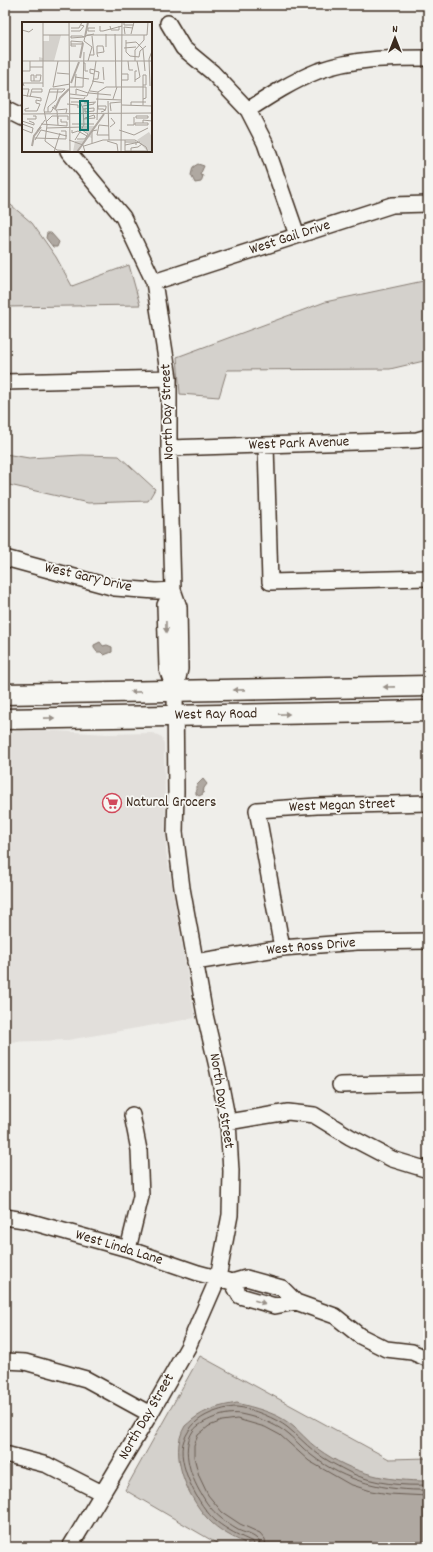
<svg xmlns="http://www.w3.org/2000/svg" width="433" height="1552" font-family="Dekko,sans-serif">
<rect width="100%" height="100%" fill="#efeeea"/>
<filter id="ink" filterUnits="userSpaceOnUse"><feTurbulence type="fractalNoise" baseFrequency=".025" numOctaves="2"/><feDisplacementMap in="SourceGraphic" scale="8" xChannelSelector="R" yChannelSelector="G"/><feConvolveMatrix kernelMatrix="1 2 1 2 8 2 1 2 1" color-interpolation-filters="sRGB"/></filter>
<g filter="url(#ink)">
<!-- built -->
<path fill="#e2dfdb" d="M25,729l82,5 46,-1 9,4 2,7 2,107 29,167 -127,22 -63,2v-308z"/>
<!-- green -->
<path fill="#d4d1cc" stroke="#887e75" d="M5,200l27,23 24,34 16,29 57,-21 11,40 -135,2z
M428,280v80l-38,9 -163,1 -8,27 -39,-3 -3,-37 148,-55z
M5,454l24,4 53,-3 37,1 36,33 -7,12 -60,2 -83,-19z
M200,1356l189,103 39,-1v89h-205l-98,-57z"/>
<!-- water -->
<path fill="#afa8a1" stroke="#81766d" d="M198,164l6,2 -4,9 3,1 -2,6 -6,1 -4,-8 2,-8z
M47,233h4l8,9 -2,5h-4l-7,-9z
M100,642l3,4 4,-1 5,2v5l-8,3 -3,-3h-4l-3,-4v-3z
M203,779l4,5 -3,4 -1,6 -4,2 -3,-2v-8z
M237,1403c18,5 37,9 52,20 10,7 19,19 29,26 35,25 68,32 110,32v66h-173c-15,-6 -31,-13 -43,-24 -22,-20 -45,-68 -27,-97 2,-2 5,-4 7,-6 14,-11 28,-14 45,-17z"/>
<g fill="none" stroke-linecap="round" stroke-linejoin="round">
<!-- shore -->
<path stroke="#695c52" stroke-width="1" d="M255,1547l-2,-5c-13,-6 -26,-12 -37,-21 -17,-14 -41,-59 -32,-81 6,-14 13,-21 27,-27 8,-3 17,-6 26,-6 14,1 40,12 50,20 10,8 18,17 27,24 11,9 25,16 37,22 23,11 52,13 77,12
M260,1547c0,-3 0,-6 -3,-8 -5,-5 -13,-6 -19,-9 -14,-8 -27,-19 -35,-33 -11,-17 -23,-47 -10,-66 4,-6 13,-10 20,-13 11,-4 21,-6 32,-3 13,3 28,8 39,16 10,7 18,17 27,24 34,27 75,36 117,35
M266,1547l-1,-8 -5,-6 -20,-9 -18,-12 -14,-17 -9,-19 -5,-19v-12l4,-10 11,-9 13,-5 15,-2 28,8 15,8 29,26 40,23 22,7 18,3 39,2"/>
<defs>
<path id="minor" d="M168,23l15,25 29,24 36,38 17,33 32,92
M5,109l18,9
M248,110c23,-15 45,-29 70,-39 36,-13 73,-13 110,-13
M68,151l55,66 31,65 15,96v70l4,142 6,17 1,62 -5,22 1,101 -1,40 7,56 23,127 13,56 10,51 3,49 -1,44 -12,63 -30,69 -38,67 -80,133
M154,282l238,-77 36,-1
M5,382l164,-4
M266,445l4,137 158,-4
M169,448l248,-8 11,-3
M5,558l110,30 41,3 17,-1
M173,590l-8,15 2,64 8,22
M282,948l-25,-138 60,-4 111,-3
M195,962l87,-14 75,-6 71,-1
M340,1085l88,-2
M228,1122l60,-10 26,3 36,22 42,22 36,11
M5,1217l19,3 104,29 70,24 34,9 14,-4 36,10 14,14 39,14 25,20 26,13 26,3 16,7
M128,1249l13,-53 -2,-46 -7,-35
M232,1282l8,14 35,10 21,-4
M5,1361l20,1 61,17 64,35
M5,1454l42,11 55,28"/>
<path id="major" d="M5,694l423,-8
M5,719l423,-8"/>
</defs>
<!-- minor casing -->
<use href="#minor" stroke="#3b2a1e" stroke-width="18"/>
<!-- major casing -->
<use href="#major" stroke="#3b2a1e" stroke-width="23"/>
<!-- minor -->
<use href="#minor" stroke="#f6f6f2" stroke-width="15"/>
<!-- major -->
<use href="#major" stroke="#f6f6f2" stroke-width="20"/>
</g>
<!-- one-way arrows -->
<defs><path id="oneway-solid" d="M-6-.8H1V-3.2L6.5 0L1 3.2V.8H-6Z"/></defs>
<g fill="#989088">
<use href="#oneway-solid" transform="translate(166 627) rotate(89)"/>
<use href="#oneway-solid" transform="translate(389 687) rotate(179)"/>
<use href="#oneway-solid" transform="translate(239 690) rotate(179)"/>
<use href="#oneway-solid" transform="translate(136 692) rotate(179)"/>
<use href="#oneway-solid" transform="translate(284 714) rotate(-1)"/>
<use href="#oneway-solid" transform="translate(49 718) rotate(-1)"/>
<use href="#oneway-solid" transform="translate(260 1302) rotate(17)"/>
</g>
</g>
<!-- icons -->
<defs>
<symbol id="supermarket-ring" viewBox="-11 -11 22 22"><circle r="9.5" fill="#f6f6f2" stroke="#d1495b" stroke-width="1.5"/><path d="M-6-5.5h2.5l.6 2H6L4.5 2H-2.5L-4.4-4H-6ZM-1.5 3.2a1.3 1.3 0 1 0 .1 0ZM3 3.2a1.3 1.3 0 1 0 .1 0Z" fill="#d1495b"/></symbol>
</defs>
<g fill-rule="evenodd">
<use href="#supermarket-ring" x="101" y="792" width="22" height="22"/>
</g>
<g text-anchor="middle" dominant-baseline="central" stroke-width="3.5" stroke-linejoin="round" paint-order="stroke">
<!-- street labels -->
<g font-size="15" fill="#3b2a1e" stroke="#f6f6f2">
<text transform="translate(290 238) rotate(-18)">West Gail Drive</text>
<text transform="translate(168 412) rotate(-92)">North Day Street</text>
<text transform="translate(299 444) rotate(-2)">West Park Avenue</text>
<text transform="translate(88 578) rotate(13)">West Gary Drive</text>
<text transform="translate(216 715) rotate(-1)">West Ray Road</text>
<text transform="translate(342 806) rotate(-2)">West Megan Street</text>
<text transform="translate(311 947) rotate(-5)">West Ross Drive</text>
<text transform="translate(221 1101) rotate(81)">North Day Street</text>
<text transform="translate(119 1248) rotate(17)">West Linda Lane</text>
<text transform="translate(147 1417) rotate(-60)">North Day Street</text>
</g>
<!-- poi labels -->
<g font-size="15" fill="#3b2a1e" stroke="#f6f6f2" text-anchor="start">
<text x="126" y="803">Natural Grocers</text>
</g>
</g>
<!-- overview -->
<g transform="translate(22 22)">
<rect width="130" height="130" fill="#efeeea"/>
<path d="M27,13h12l-7,26h-15v-4l4,1v-17h6zM62,104h12l-5,5 1,7 -3,-1 -6,8 -2,-1 -4,8h-4l2,-11 11,-1 3,-6 -7,-5zM127,110l3,5v15h-4l-11,-12z" fill="#d4d1cc"/>
<path fill="none" stroke="#afa8a1" stroke-width="2" d="M63,15l3,-15M58,36l3,-15M49,61l8,-21M33,87l5,-11 9,-9M10,124l2,-10 7,-9M55,130l27,-38"/>
<path fill="none" stroke="#a7a098" stroke-width="1" d="M21,0v65M47,0l1,130M102,0v3h10M78,4v5h3l19,-5M88,4l1,4h8v-4M49,6h8l3,-6M73,6h-7v3h7M0,8l7,2 4,-3M49,9h9l4,-5 -3,-1M84,12v13M93,12l1,53M103,12l-1,-7 9,1M109,12l3,-12M21,13h26M65,13h60l1,-13M49,14h11l2,1 -13,1zM104,18v12l4,4 9,1 1,-6 6,-5M104,21l10,-1 7,7 2,22M49,22h11l1,-2 -12,-1v5h5M70,25l-8,-6 1,-5 9,-2M102,26l12,-1M75,31l7,-1 -1,-6h-6v8l1,3M67,33h5l-2,-19M0,39h130M66,39l4,-14M106,39l1,9h4M113,39v-11l9,-10v-5M61,41h2v8h3M8,45h13M81,45l1,13M0,49h8v-10M35,51l12,1M72,52l-4,-1v-4l5,1M100,52h6v6h-6M53,55l14,2M72,57h4l1,-7 -4,-1M113,58l5,-3 -3,-16M12,59v-6h-3v6h9l1,-6h-5v3M70,59l12,2M113,60v-11h2M2,64l-1,-3h20M128,64l-1,-27 3,-8M31,65l5,-26M31,65l17,-3M48,65h13l1,-35M53,65l1,-13M0,67h7l-2,8M43,67h-15l-6,21 3,15 -2,16 12,9 12,1M68,69l8,1 8,-5h40v11l-3,1M27,70h13l3,-3M67,71l22,2M48,72l17,2M54,72v-5l12,4M0,73l19,3v3l-5,-1v3l4,1 -3,7h-12v-2l4,-1M65,74l6,-14 3,-21M8,75l2,-8h10v3h-10M48,76l14,1 1,-2M74,77l26,1M91,77l4,-12M86,79l1,39M49,80h9l3,6 1,17 -9,15M62,81l12,-1M45,82l11,1v3M100,83l30,1M109,83v-3h15M121,83v-30h3v10h-3M61,84l11,-2v-2M30,85l5,4 1,14M61,87l11,-1v3l-9,1v-3M34,88l11,-1 -1,4M89,89l-1,-8 11,-1M22,90h7l4,-7M26,90v-5l8,-7 2,-11M79,90l3,-1 1,-1 1,-2v-2h-8v3h5l2,1h1M0,92l130,-1M114,94h12v2h-12zM5,97h9v-3h-3M36,97v-3h10v4M61,97l12,-1 -1,-3 -9,3M75,98l1,-28M0,99l12,4v-2l-5,-2M24,100l6,-6h5M113,101h13v2h-13zM121,101v-3l9,1M0,102l11,4 -1,5 -10,-4M19,102l26,2v-4h-6v-3M50,102h22M105,103h7v-8M88,105l5,-4 -4,-5M25,106l36,-1M50,108v3l6,-2 9,5M97,108l15,5 14,-7M15,109l8,-11M87,113h-12l2,-10 10,1M13,116l31,1v-8h-5M55,117h8l3,-5 -6,-4M13,118l6,-10 26,6M47,118l14,5 2,7M103,118v11h23M85,119l10,3 1,8M103,120h11v3M70,121v-12l5,-1M103,123l15,-3M62,124l19,-6h32l11,7 2,5M32,130l6,-19M99,130l1,-130M109,130v-4l7,-1 4,-3"/>
<path fill="#0f766e" fill-opacity="0.15" stroke="#0f766e" stroke-width="2" d="M58,79h8v29h-8z"/>
<rect width="130" height="130" fill="none" stroke="#3b2a1e" stroke-width="2"/>
</g>
<!-- margin -->
<rect width="433" height="1552" fill="none" stroke="#f6f6f2" stroke-width="20"/>
<rect x="10" y="10" width="413" height="1532" fill="none" stroke="#3b2a1e" stroke-width="1.5" filter="url(#ink)"/>
<!-- north arrow -->
<g transform="translate(395 38)" stroke="#f6f6f2" stroke-width="3" paint-order="stroke">
<path d="M0-3L7 15L0 10L-7 15Z" fill="#3b2a1e"/>
<text y="-6" font-size="11" font-weight="bold" text-anchor="middle" fill="#3b2a1e">N</text>
</g>
</svg>
